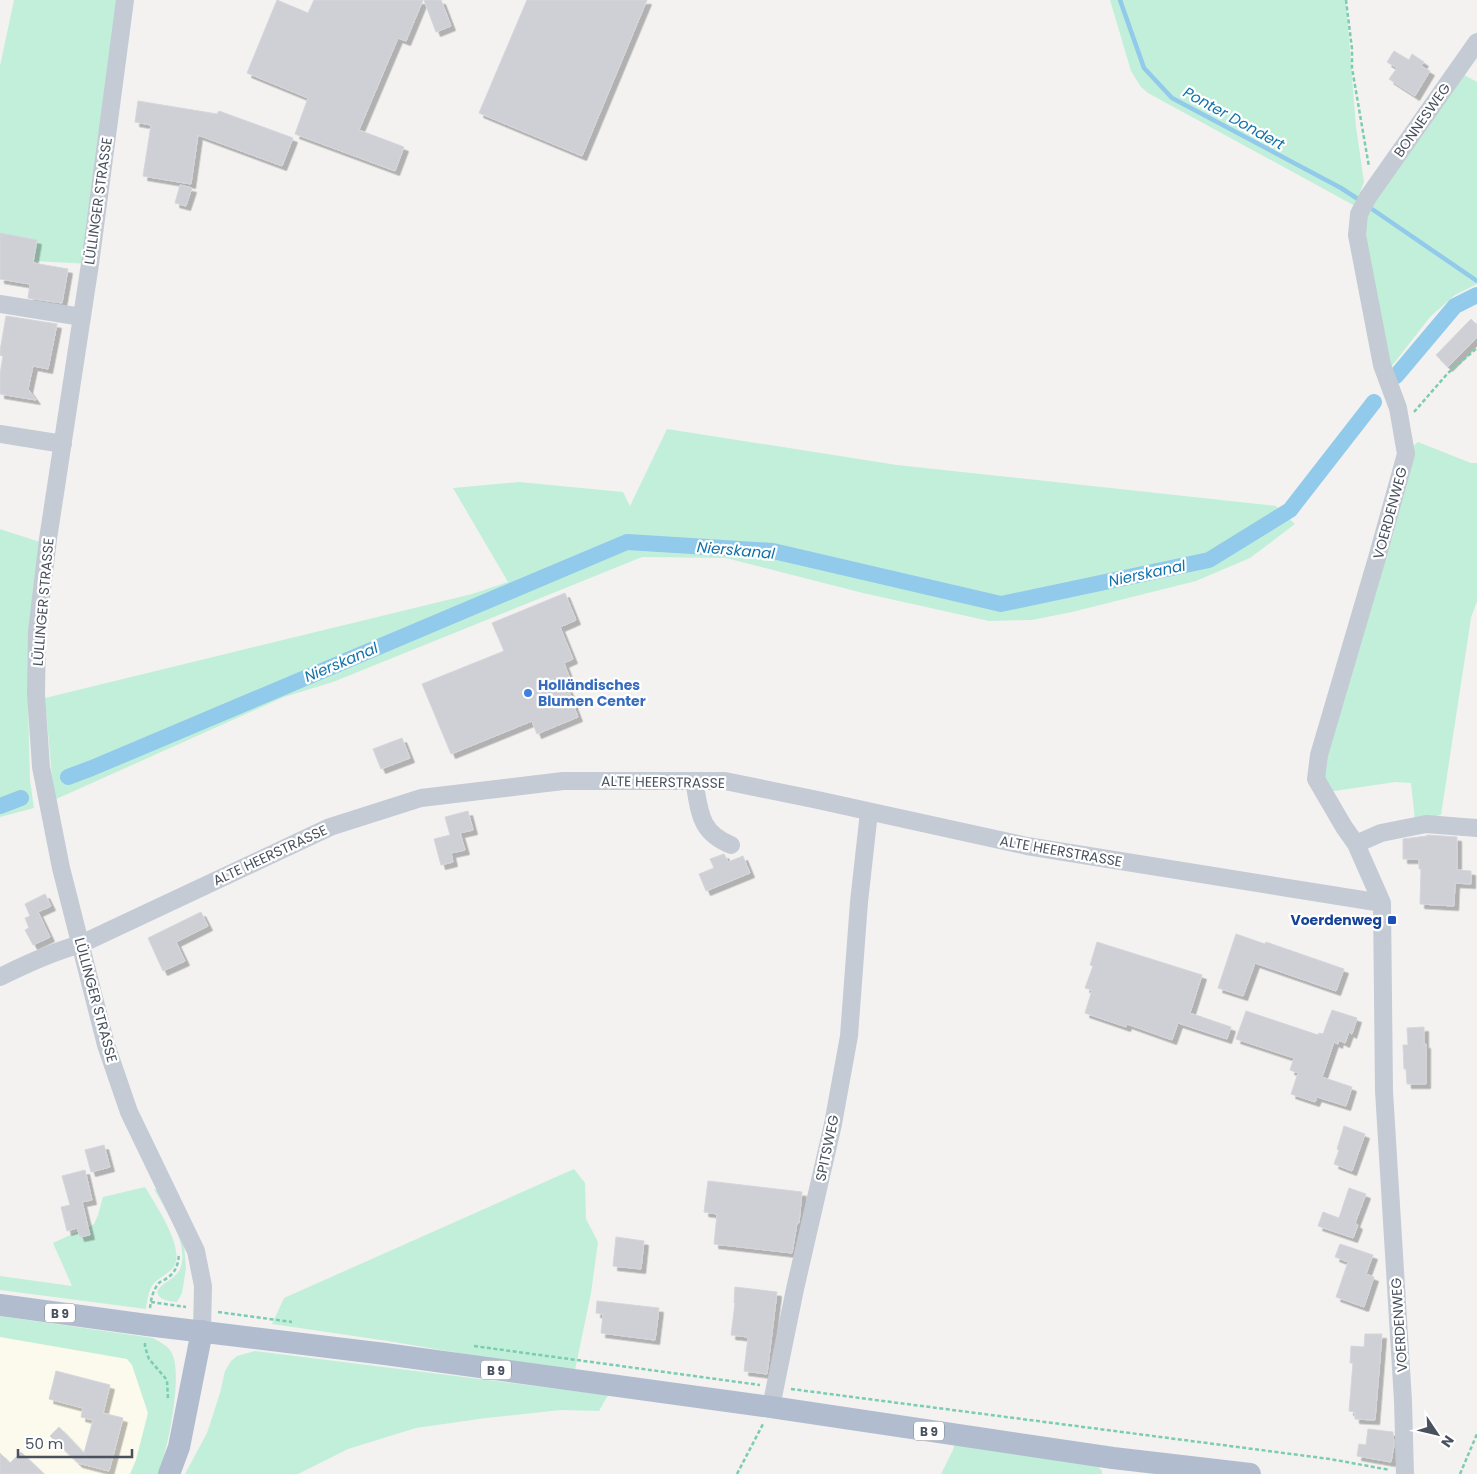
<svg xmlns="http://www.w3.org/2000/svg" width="1477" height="1474" font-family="Poppins,sans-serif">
<defs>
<filter id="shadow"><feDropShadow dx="4.5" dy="4.5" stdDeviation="0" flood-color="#0004"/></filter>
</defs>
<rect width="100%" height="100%" fill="#f3f2f1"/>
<!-- commercial -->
<path fill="#fcfaed" d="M0,1337l127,21 5,7 16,48 -12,47 -6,14h-130z"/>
<!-- green -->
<path fill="#c2efda" d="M14,0h113l-37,264 -56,-3 2,-20 -36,-6v-169z
M1110,0h236l10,127 8,55 -9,24 -207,-113 -7,-6 -10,-16z
M1459,72l18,10v202l-22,11 -25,22 -42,54 -30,-150z
M667,429l230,36 379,41 19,18 -45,34 -54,23 -124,31 -40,8 -43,1 -126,-28 -137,-35 -84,-1 -309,125 -49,15 -230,103 -9,-102 427,-104 36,-12 -55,-94 66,-6 104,10 7,14z
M1418,442l53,21h6v138l-6,17 -30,197 -26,5 -4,-37 -16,-1 -67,10 -8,-16 93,-330z
M0,529l46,15 -18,159 2,77 4,28 -34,9z
M574,1169l11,14 1,36 12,23 -7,51 -16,77 -57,-7 -130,-22 -116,-17 12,-26z
M145,1187c10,17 42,63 28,81 -6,7 -17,11 -21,18 -4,7 -5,16 -6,23l-146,-19v-14l72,10 -19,-43 41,-19 4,-9 5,-18z
M154,1189l5,1 25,54 2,24 -2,13 -2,12 -5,9c-9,-1 -17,-1 -20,-10 5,-10 16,-12 22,-21 13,-24 -14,-61 -25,-82z
M0,1316l153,22c8,5 17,8 20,18 9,23 -5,94 -15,118h-28l6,-14 12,-47 -16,-48 -5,-6 -127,-22z
M255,1351l353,44 -9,16 -38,-1 -75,8 -70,10 -68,21 -50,25h-113l22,-41 13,-40 5,-22 6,-10 6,-5z
M955,1441l137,18 10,12v3h-161l12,-24z"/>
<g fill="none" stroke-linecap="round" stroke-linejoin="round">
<!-- stream -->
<path stroke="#91caea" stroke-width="4.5" d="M1120,0l24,68 28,30 169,90 17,11
M1369,207l108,74"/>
<!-- canal -->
<path stroke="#91caea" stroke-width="16" d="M1396,376l59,-70 22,-11
M68,777l24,-9 535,-226 146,9 228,53 208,-44 81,-50 84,-108
M0,806l21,-8"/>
</g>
<!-- building -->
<path fill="#ced0d5" stroke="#d5d6dc" filter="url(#shadow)" d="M277,0l31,13 6,-13h109l-17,41 -8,-3 -39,92 45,17 -9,24 -100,-37 13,-36 -61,-25z
M424,0h17l10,26 -15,6z
M527,0h120l-65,156 -103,-43z
M1394,51l15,9 3,-6 12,8 -3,4 9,5 -15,25 -26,-17 8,-11 -10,-6z
M138,101l79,13 2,-3 74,27 -11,28 -84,-31 -7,49 -48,-8 8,-51 -16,-3z
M180,185l12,3 -6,18 -11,-3z
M0,233l37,7 -4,23 35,6 -6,34 -34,-5 2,-14 -30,-5z
M6,316l51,8 -9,45 -15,-3 -5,23 8,11 -36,-6v-20l3,-18 -3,-1v-4z
M1471,319l6,6v12l-29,30 -12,-12z
M565,593l11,27 -16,7 13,32 -9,4 6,16 -5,3 9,21 -1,1 5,13 -41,17 -5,-13 -81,33 -29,-70 82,-33 -12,-28z
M402,738l8,20 -29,11 -8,-20z
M468,811l5,19 -13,3 5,17 -14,3 2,9 -12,3 -7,-26 16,-4 -5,-18z
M1427,835l30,2v33l14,1v13l-16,-1 -1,23 -34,-2 1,-35h-2v-10h-16v-20l24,-3z
M724,854l4,8 15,-6 7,17 -44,18 -7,-17 15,-6 -4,-9z
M45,894l6,12 -13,6 12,25 -17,8 -8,-15 4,-2 -4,-10 5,-2 -5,-12z
M201,912l7,14 -32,16 9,19 -22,10 -15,-33z
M1236,934l29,10 1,-2 78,27 -8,22 -81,-28 -12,33 -25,-8z
M1097,942l105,33 -12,38 41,14 -4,12 -49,-16 -6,17 -45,-16 -1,3 -41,-14 7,-23 -7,-2 8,-22 -3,-1z
M1332,1010l25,8 -5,16 -3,-2 -4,11 -6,-3 -1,4 -4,-2 -12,35 30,10 -6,19 -29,-9 -2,5 -24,-8 7,-21 -8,-3 4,-12 -58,-19 10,-28 72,24 1,-2 4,1z
M1424,1027v17h2v40h-19l-1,-15h-2l-1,-24h5l-1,-17z
M1344,1126l21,8 -13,37 -18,-7 5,-14 -2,-1z
M104,1145l6,22 -19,5 -6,-22z
M85,1170l7,30 -10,2 8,33 -10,2 -3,-9 -10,3 -6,-24 9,-2 -8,-29z
M708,1181l94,11 -3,31h-2l-5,30 -78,-9 3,-30 -13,-2z
M1349,1188l17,6 -11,29 3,2 -5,13 -35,-12 5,-14 16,6z
M616,1237l28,4 -3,28 -28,-3z
M1340,1244l33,11 -7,19 8,3 -10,30 -28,-10 12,-35 -13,-5z
M735,1287l42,5 -10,82 -23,-3 4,-34 -17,-2 4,-32h-1z
M597,1301l62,7 -4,32 -54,-7 2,-19 -7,-1z
M1365,1334h17l-7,86 -20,-1v-7l-6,-1 4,-48h-3l1,-17 13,1z
M56,1371l54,14 -7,28 20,5 -14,53 -31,-8 -28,-27 9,-9 25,26 9,-33 -12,-3 2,-9 -34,-9z
M1368,1429l25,3 1,13 -3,17 -34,-6 2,-12 7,1z
M21,1452l23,22h-44v-21l10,10z"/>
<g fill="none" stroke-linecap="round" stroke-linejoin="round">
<!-- path -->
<path stroke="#7bccb0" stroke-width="2.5" stroke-dasharray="4 2.5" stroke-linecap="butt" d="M1346,0l6,49v19l17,99
M1414,412l34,-39 29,-25
M151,1302l35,5
M150,1308c1,-9 3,-19 10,-26 2,-1 5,-2 7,-4 9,-6 11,-13 12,-24
M218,1312l74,10
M145,1343v4l4,12 18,21 1,20
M474,1346l286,39
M791,1389l539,70 60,11
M737,1474l26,-50
M1460,1474l17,-40"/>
<!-- minor -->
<path stroke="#c5cbd5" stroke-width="18" d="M125,0l-35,264 -42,275 -11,92 -1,63 5,73 20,101 45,177 23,67 67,139 7,35 -1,45
M0,304l82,13
M0,434l63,10
M694,781c6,31 5,51 37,64
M1356,844l25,-11 45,-9 51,4
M0,977c26,-13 52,-25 81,-33l249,-117 91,-29 142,-17h162l88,18 214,47 355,57
M771,1407l24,-118 38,-165 16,-88 10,-134 10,-90
M1405,1474l-2,-73 -19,-310 -2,-188 -26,-59 -12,-17 -28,-48 3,-24 58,-197 29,-104 -8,-46 -16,-43 -25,-130 2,-21 9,-17 109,-155"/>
<!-- major -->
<path stroke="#b2bccf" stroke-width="22" d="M0,1305l147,20 238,29 386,53 342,51 137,16
M169,1474l10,-27 23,-116"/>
</g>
<!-- markers -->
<circle fill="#3f7fe0" stroke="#fff" stroke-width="2" cx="528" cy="693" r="5"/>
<rect fill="#1a4fb4" stroke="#fff" stroke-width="2" x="1387" y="915" width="10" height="10" rx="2.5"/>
<g text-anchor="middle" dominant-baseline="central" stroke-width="4.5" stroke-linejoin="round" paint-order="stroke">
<!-- shield labels -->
<g fill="#fff" stroke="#80858e" stroke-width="1">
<rect x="45" y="1303.5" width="30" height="19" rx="4"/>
<rect x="481" y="1360.5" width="30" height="19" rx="4"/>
<rect x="914" y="1421.5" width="30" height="19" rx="4"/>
</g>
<g font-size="12" font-weight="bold" fill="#49515e">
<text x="60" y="1313">B 9</text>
<text x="496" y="1370">B 9</text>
<text x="929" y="1431">B 9</text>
</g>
<!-- street labels -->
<g font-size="14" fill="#49515e" stroke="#fff">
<text transform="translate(1422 120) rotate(-55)">BONNESWEG</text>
<text transform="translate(98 201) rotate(-82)">LÜLLINGER STRASSE</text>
<text transform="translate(1390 513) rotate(-75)">VOERDENWEG</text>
<text transform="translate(43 602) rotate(-85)">LÜLLINGER STRASSE</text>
<text transform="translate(663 782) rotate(1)">ALTE HEERSTRASSE</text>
<text transform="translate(1061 851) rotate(10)">ALTE HEERSTRASSE</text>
<text transform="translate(270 855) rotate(-25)">ALTE HEERSTRASSE</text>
<text transform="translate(96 1000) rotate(75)">LÜLLINGER STRASSE</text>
<text transform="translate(827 1148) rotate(-78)">SPITSWEG</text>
<text transform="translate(1399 1325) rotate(-94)">VOERDENWEG</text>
</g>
<!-- shop labels -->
<g font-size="14" font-weight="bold" fill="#366cbe" stroke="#fff" text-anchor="start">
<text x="538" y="685">Holländisches<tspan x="538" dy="16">Blumen Center</tspan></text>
</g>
<!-- transit labels -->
<g font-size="14" font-weight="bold" fill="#164399" stroke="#fff" text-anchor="end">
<text x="1382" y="920">Voerdenweg</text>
</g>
<!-- water labels -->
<g font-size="15" font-style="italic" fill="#1173aa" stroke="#fff">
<text transform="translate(1234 118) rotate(29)">Ponter Dondert</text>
<text transform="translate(736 550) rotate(5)">Nierskanal</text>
<text transform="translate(1147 573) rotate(-12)">Nierskanal</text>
<text transform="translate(341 662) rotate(-23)">Nierskanal</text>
</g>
</g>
<!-- north arrow -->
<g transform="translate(1437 1434) rotate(125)" stroke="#ffffff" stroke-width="4" paint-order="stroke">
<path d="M0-4L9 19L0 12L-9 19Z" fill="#49515e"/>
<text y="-8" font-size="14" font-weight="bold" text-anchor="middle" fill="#49515e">N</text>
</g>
<!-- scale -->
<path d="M18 1449v8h114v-8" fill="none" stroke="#49515e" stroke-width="2.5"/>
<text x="25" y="1449" font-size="15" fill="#49515e" stroke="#ffffff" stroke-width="4" paint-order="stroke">50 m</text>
</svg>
